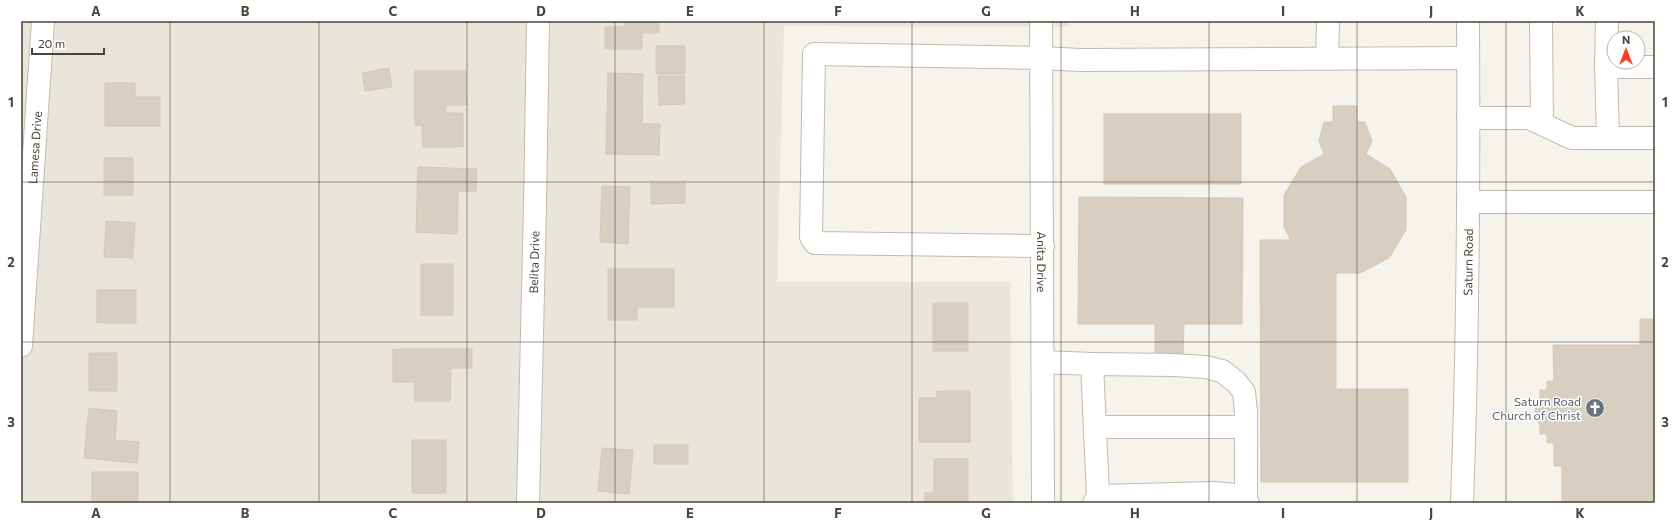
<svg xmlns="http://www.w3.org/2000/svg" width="1676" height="524" font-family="Commissioner,sans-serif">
<rect width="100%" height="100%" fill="#f6f3ec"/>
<!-- residential -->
<path fill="#eae5da" d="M21,21h1047v6l-284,-1 -7,256h233l3,221h-992z"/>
<!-- building -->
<path fill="#d8cfc1" stroke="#d3c7b4" d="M624,21h35v12h-17v16h-37v-22h19z
M656,46h29v28h-29z
M389,68l3,19 -27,4 -3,-18z
M415,71h51l1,34h-21v8h17v34h-40l-1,-22h-7z
M608,73l35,1 -1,50h18l-1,31 -53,-1z
M658,76h26l1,28 -26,1z
M105,83h30v14h25v29h-55z
M1333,106h24v16h8l7,19 -6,13 24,15 16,28v33l-17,28 -29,15h-24v116h72v93h-147l-1,-242h31l-7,-13v-32l17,-28 23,-13 -5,-13 5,-19h9z
M1104,114h137v70h-137z
M104,158h29v37h-29z
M418,167l59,2 -1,22h-18l-1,43 -41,-2z
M651,183h34v20l-34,1z
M602,186l28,1 -2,57 -28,-2z
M1079,197l164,1 -1,126h-58l-1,31h-28v-31h-77z
M106,221l29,2 -2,35 -29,-1z
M421,264h32v51h-32z
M608,269h66v38h-37v13h-29z
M97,290h39v33h-39z
M933,303h35v48h-35z
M1640,319h15v184h-107l14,-1v-36h-8v-23h-7v-9h-7v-9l-4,-6 -1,-7 1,-7 4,-7v-8h7v-9h7l-1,-36h87z
M393,349h79v19h-21l-1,33h-35v-19h-22z
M89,353h28v38h-28z
M937,391h33v51h-51v-44h18z
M89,408l28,3 -2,29 24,2 -2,21 -53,-5z
M412,440h34v53h-34z
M654,445h34v19h-34z
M602,448l31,2 -4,44 -31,-3z
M934,459h34v44h-43v-10h9z
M92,472h46v31h-46z"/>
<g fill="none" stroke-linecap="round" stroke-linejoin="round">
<defs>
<g id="minor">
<path id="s1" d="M1041,21l2,482"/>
<path d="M1541,21l1,103"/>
<path d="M1607,21l-1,46h49"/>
<path d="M1327,59l1,-38"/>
<path d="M1606,67l2,71"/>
<path d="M1468,118h61l43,20h83"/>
<path d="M1469,202h186"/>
<path d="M1043,246l-228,-3 -4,-6 3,-183 227,4 40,2 387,-2"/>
<path id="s2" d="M21,346l22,-325"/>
<path d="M1043,362l49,2 6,132"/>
<path d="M1092,364l82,1 31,2 17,4 14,11 8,10 2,20v89"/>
<path d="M1095,427h151"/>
<path id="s3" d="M528,503l7,-297 3,-185"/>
<path d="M1094,503l4,-7 116,-3 21,2 13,8"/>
<path id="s4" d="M1462,503c6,-161 7,-321 6,-482"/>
</g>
</defs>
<!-- minor casing -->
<use href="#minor" stroke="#c2bbae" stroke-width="24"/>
<!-- minor -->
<use href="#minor" stroke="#fff" stroke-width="22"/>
</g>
<!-- grid -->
<path fill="none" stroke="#4b4439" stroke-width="1" stroke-opacity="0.55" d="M170,21v482M319,21v482M467,21v482M615,21v482M764,21v482M912,21v482M1061,21v482M1209,21v482M1357,21v482M1506,21v482M21,182h1634M21,342h1634"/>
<!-- icons -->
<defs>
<symbol id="church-disc" viewBox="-11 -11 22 22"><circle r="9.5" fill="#6b7280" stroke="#fff"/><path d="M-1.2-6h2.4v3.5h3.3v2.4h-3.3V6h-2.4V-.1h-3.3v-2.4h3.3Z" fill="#fff"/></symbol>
</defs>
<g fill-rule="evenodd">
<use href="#church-disc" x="1584" y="397" width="22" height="22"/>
</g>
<g text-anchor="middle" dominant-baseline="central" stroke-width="3" stroke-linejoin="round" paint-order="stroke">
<!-- street labels -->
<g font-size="12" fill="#4b4439" stroke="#fff">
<text stroke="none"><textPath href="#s2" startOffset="199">Lamesa Drive</textPath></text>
<text stroke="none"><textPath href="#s3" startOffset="241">Belita Drive</textPath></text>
<text stroke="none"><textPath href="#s1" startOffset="241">Anita Drive</textPath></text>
<text stroke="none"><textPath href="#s4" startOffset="241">Saturn Road</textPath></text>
</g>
<!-- worship labels -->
<g font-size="12" fill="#5b616d" stroke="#fff" text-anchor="end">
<text x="1581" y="401">Saturn Road<tspan x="1581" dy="14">Church of Christ</tspan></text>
</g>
</g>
<!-- border -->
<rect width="1676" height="524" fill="none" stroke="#ffffff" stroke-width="44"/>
<!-- north arrow -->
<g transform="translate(1626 50)"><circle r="19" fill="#ffffff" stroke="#b7b4b0"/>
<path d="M0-3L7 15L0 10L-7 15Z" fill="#fc3f1d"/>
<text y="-6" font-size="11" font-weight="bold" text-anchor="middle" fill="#4b4439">N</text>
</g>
<!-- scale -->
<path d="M32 48v6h72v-6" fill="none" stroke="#4b4439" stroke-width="2"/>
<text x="38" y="48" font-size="12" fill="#4b4439" stroke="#ffffff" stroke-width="3" paint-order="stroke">20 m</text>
<rect x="22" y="22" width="1632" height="480" fill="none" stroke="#4b4439" stroke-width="1.5"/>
<g font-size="13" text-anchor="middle" font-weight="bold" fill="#4b4439">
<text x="96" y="16">A</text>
<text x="245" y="16">B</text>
<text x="393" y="16">C</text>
<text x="541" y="16">D</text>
<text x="690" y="16">E</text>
<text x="838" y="16">F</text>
<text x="986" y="16">G</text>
<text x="1135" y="16">H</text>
<text x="1283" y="16">I</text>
<text x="1431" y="16">J</text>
<text x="1580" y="16">K</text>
<text x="11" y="107">1</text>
<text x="1665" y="107">1</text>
<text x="11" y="267">2</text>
<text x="1665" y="267">2</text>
<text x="11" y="427">3</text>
<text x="1665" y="427">3</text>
<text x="96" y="518">A</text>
<text x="245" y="518">B</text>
<text x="393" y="518">C</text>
<text x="541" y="518">D</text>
<text x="690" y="518">E</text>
<text x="838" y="518">F</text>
<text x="986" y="518">G</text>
<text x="1135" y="518">H</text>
<text x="1283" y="518">I</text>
<text x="1431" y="518">J</text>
<text x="1580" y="518">K</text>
</g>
</svg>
